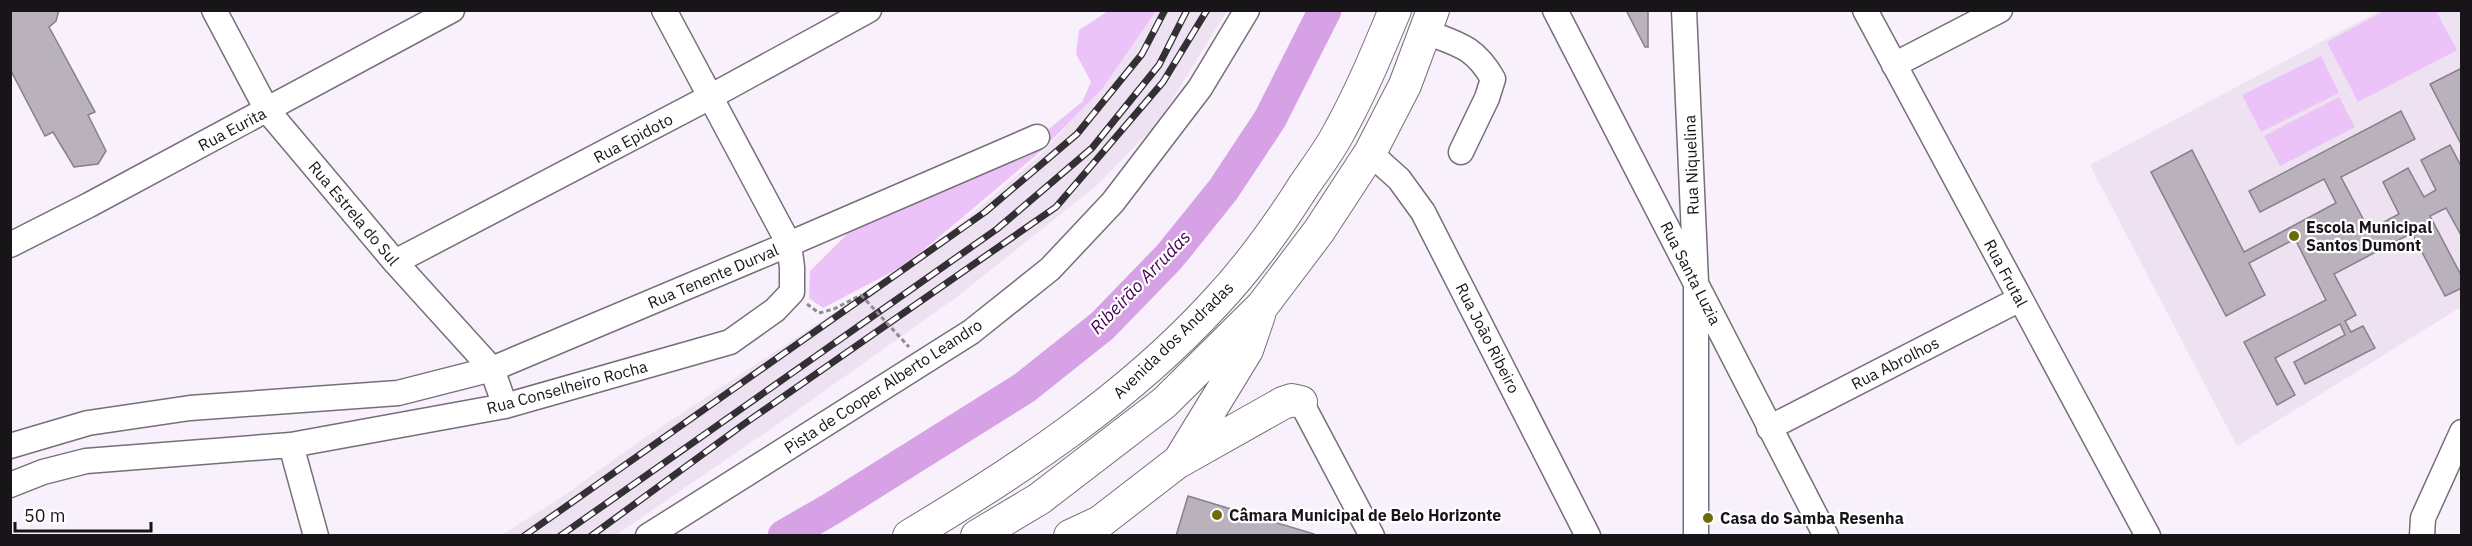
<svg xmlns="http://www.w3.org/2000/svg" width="2472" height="546" font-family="'IBM Plex Sans',sans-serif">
<rect width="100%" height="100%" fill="#f8f0fa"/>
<!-- built -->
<path fill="#eee1f2" d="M1117,11h110l-70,113 -62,63 -137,109 -180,128 -162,111 -116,1 65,-41 69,-50 258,-171 73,-54 76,-66 50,-55z
M2379,11h82v296l-224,139 -147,-281z"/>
<!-- green -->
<path fill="#ecc3f8" d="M2386,10l50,1 21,39 -99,52 -31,-60z
M1108,11h48l-54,78 -61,62 -134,113 -84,44 -14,-10 1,-27 40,-40 168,-77 64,-52 9,-20 -15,-28 3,-24z
M2321,56l18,37 -78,39 -19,-37z
M2339,97l16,30 -75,39 -16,-30z"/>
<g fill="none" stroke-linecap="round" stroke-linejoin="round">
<!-- river -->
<path stroke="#d6a2e5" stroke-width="33" d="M784,536l47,-27 193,-121 78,-62 67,-69 54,-67 47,-71 55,-109"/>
</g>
<!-- building -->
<path fill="#b9b1bb" stroke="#867f88" stroke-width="1.5" d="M10,10h49l-3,11 -7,6 46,85 -7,3 18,36 -8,13 -24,3 -21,-35 -8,4 -35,-67z
M1626,10h22v37h-3z
M2462,68v78l-32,-62z
M2401,111l14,28 -74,38 28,53 30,-16 -16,-32 25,-14 16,29 12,-7 -15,-30 29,-15 12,23v69l-16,-29 -16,8 32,61v11l-17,8 -33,-63 -78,41 22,41 -11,6 6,11 12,-6 12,22 -70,36 -11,-22 51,-27 -5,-11 -65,34 20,37 -18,10 -33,-63 82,-42 -31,-61 -46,24 16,32 -39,21 -75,-144 41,-22 52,102 92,-49 -12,-24 -64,33 -11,-21z
M1188,496l126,38v2h-138z"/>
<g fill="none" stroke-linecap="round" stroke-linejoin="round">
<defs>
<path id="minor" d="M214,10l53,100 128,152 97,107 13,37
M1555,10l271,526
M1684,10l12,272v254
M1865,10l283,526
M1426,32c32,12 49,15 67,47l-6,19 -26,54
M1894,65l106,-55
M1370,153l29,26 24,33 165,324
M10,245l79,-40 363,-195
M395,262l315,-165 159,-87
M1301,402l71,134
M1769,428l251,-129
M291,445l25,91
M10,446l78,-23 102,-15 208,-15 94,-24 297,-125 -125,-234
M10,485l33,-13 43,-11 205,-16 214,-39 225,-64 45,-32 17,-18v-25l-3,-23 248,-107
M648,536l323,-204 79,-63 63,-67 87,-114 47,-78
M2422,536l1,-18 39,-86"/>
<path id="major" d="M1180,461l103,-58 9,-3 9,2
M909,536c110,-66 219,-138 306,-233 33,-35 62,-75 88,-116 12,-18 27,-37 37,-57 21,-38 38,-79 55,-120
M977,536l62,-37 125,-96 99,-98 56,-74 51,-78 35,-68 28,-75
M1070,536l30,-14 79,-61 68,-111 12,-35"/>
</defs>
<!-- minor casing -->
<use href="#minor" stroke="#766f79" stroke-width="27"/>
<!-- major casing -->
<use href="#major" stroke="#766f79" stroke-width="34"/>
<!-- path -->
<path stroke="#908a92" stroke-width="3" stroke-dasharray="4.5 3" stroke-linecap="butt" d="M807,304l12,9 15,-4 27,-14"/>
<!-- minor -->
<use href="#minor" stroke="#fff" stroke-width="24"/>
<!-- major -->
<use href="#major" stroke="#fff" stroke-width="32"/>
<defs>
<path id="rail" d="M524,536l461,-324 92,-78 65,-80 23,-44
M560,536l437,-307 95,-81 67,-83 28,-55
M591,536l153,-112 312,-217 107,-125 44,-72"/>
</defs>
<!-- rail casing -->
<use href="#rail" stroke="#333034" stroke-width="7"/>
<!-- rail -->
<use href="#rail" stroke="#fff" stroke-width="4.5" stroke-dasharray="14" stroke-linecap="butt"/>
<!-- path-bridge -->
<path stroke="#908a92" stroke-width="3" stroke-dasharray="4.5 3" stroke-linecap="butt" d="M861,295l48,52"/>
</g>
<!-- markers -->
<g fill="#6d6b09" stroke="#fff" stroke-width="2">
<circle cx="2294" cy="236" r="6"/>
<circle cx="1217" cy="515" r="6"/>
<circle cx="1708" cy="518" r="6"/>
</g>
<g text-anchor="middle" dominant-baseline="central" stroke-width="4.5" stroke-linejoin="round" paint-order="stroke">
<!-- street labels -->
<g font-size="16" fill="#181519" stroke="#fff">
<text transform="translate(232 129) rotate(-28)">Rua Eurita</text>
<text transform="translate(633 138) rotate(-28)">Rua Epidoto</text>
<text transform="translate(1691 165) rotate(-92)">Rua Niquelina</text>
<text transform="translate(354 213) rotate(50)">Rua Estrela do Sul</text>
<text transform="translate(1691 273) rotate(63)">Rua Santa Luzia</text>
<text transform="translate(2006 273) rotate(62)">Rua Frutal</text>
<text transform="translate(713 276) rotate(-23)">Rua Tenente Durval</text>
<text transform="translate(1488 338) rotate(63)">Rua João Ribeiro</text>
<text transform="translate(1173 340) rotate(-44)">Avenida dos Andradas</text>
<text transform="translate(1895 363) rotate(-27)">Rua Abrolhos</text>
<text transform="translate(883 386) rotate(-33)">Pista de Cooper Alberto Leandro</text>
<text transform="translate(567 387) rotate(-15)">Rua Conselheiro Rocha</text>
</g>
<!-- poi labels -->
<g font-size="16" font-weight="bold" fill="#181519" stroke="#fff" text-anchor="start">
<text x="2306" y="227">Escola Municipal<tspan x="2306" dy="18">Santos Dumont</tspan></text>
<text x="1229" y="515">Câmara Municipal de Belo Horizonte</text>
<text x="1720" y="518">Casa do Samba Resenha</text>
</g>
<!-- water labels -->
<g font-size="18" font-style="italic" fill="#460156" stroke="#fff">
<text transform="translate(1140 282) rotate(-46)">Ribeirão Arrudas</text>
</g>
</g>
<!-- border -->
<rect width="2472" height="546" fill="none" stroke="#181519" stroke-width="24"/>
<!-- scale -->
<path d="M15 522v9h136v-9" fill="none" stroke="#181519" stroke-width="3"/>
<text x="24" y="522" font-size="18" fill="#181519" stroke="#ffffff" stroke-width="4.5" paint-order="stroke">50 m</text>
</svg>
